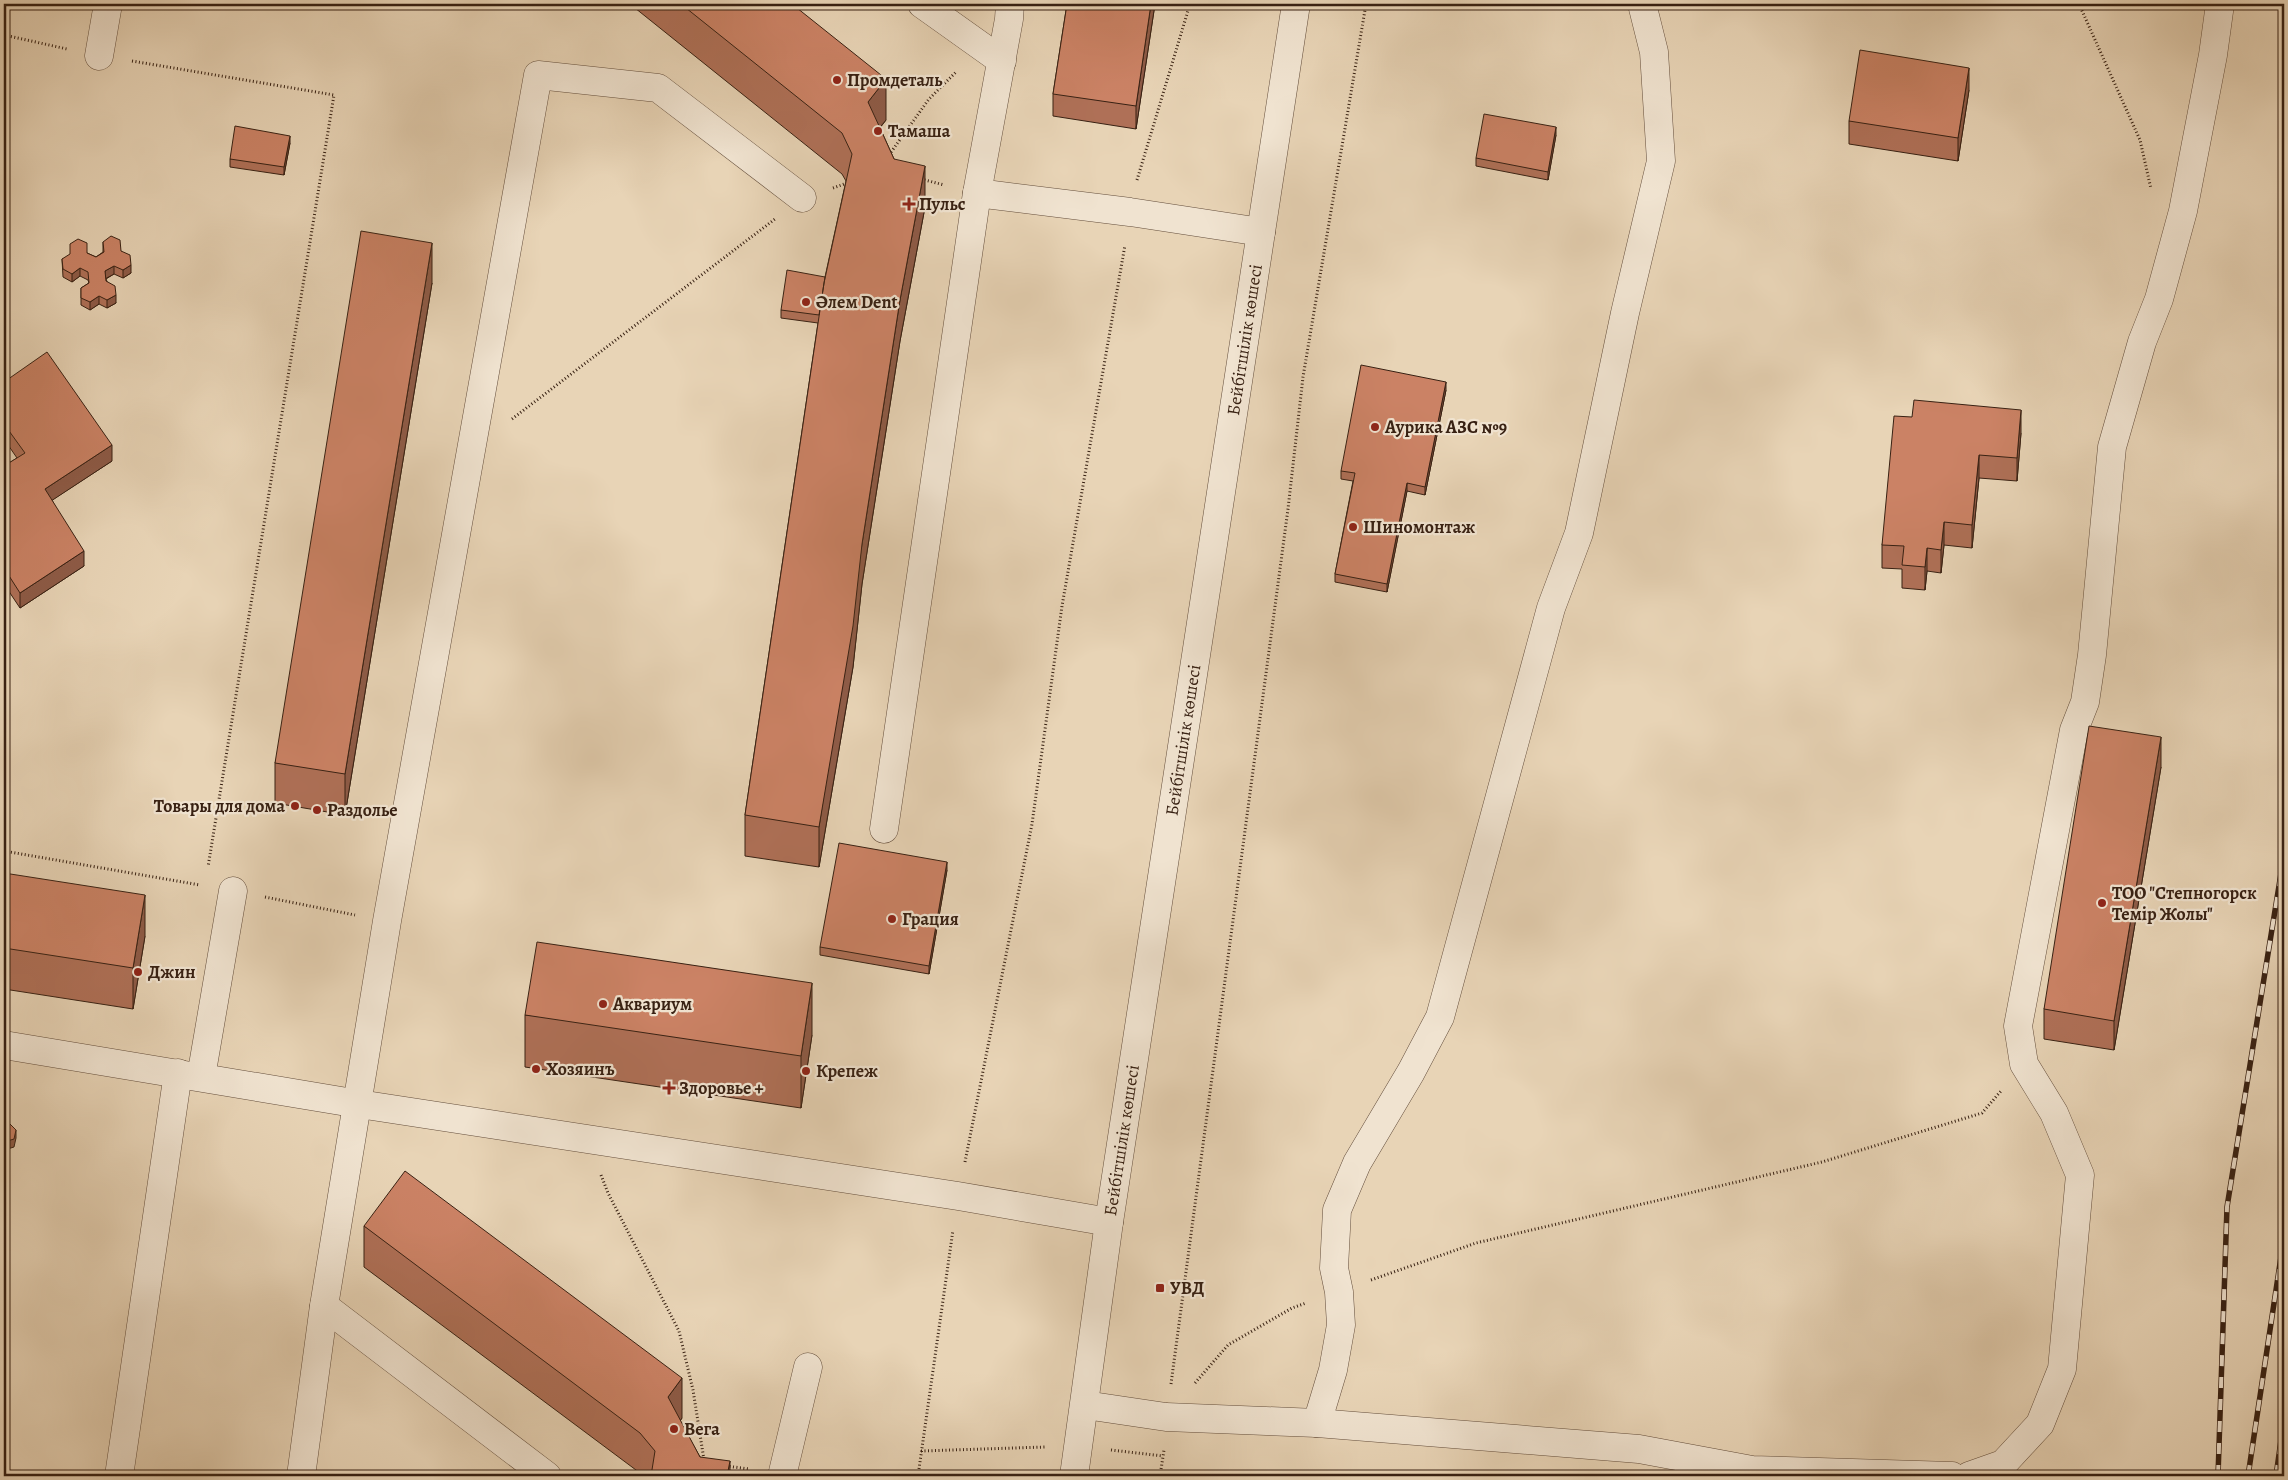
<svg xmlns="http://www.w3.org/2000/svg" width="2288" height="1480" font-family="Alegreya,serif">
<rect width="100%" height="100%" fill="#e8d4b6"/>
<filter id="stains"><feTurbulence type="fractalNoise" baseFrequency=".004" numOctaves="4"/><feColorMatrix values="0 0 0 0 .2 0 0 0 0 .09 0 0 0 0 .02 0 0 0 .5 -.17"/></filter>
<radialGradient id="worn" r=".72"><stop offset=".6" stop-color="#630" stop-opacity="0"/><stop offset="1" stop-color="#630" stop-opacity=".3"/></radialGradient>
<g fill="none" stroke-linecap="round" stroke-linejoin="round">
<defs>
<g id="minor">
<path d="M922,4l80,57"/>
<path d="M99,56l9,-52"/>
<path d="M977,193l153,19 131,20"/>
<path d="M884,829l93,-636 32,-174 1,-15"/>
<path d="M4,1045l355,59 599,92 151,26"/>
<path d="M201,1077l32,-186"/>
<path d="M324,1306l223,170"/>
<path d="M1085,1405l81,12 151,6 322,26 113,21 200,6"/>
<path d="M1317,1423l16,-53 8,-45 -2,-33 -5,-24 3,-58 20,-47 54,-91 29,-55 111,-409 28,-75 46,-220 36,-152 -7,-109 -12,-48"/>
<path d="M119,1476l59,-403"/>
<path d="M301,1476l23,-170 63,-385 151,-846 120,13 144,110"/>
<path d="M782,1476l26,-109"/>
<path id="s1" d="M1074,1476l35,-254 187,-1218"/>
<path d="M1969,1476l34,-12 37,-40 22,-55 18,-194 -26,-62 -30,-49 -6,-38 56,-296 11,-28 7,-47 20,-208 30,-105 17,-43 24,-88 30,-156 7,-51"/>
</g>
</defs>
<!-- minor casing -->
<use href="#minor" stroke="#644e3c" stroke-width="29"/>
<!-- path -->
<path stroke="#382113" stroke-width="3" stroke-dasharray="1 2.5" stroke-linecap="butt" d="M2079,4l61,136 11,49
M4,35l63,14
M132,61l202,34 -126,772
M889,155l40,-56 28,-28
M921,179l23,6
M1137,180l53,-176
M833,188l14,-5
M512,419l263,-200
M4,851l196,34
M265,897l90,18
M965,1162l67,-338 30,-218 63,-361
M601,1175l7,18 71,138 14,59 11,70
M1371,1280l105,-37 346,-81 160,-49 19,-22
M1195,1383l33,-38 64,-37 14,-5
M1171,1384l117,-875 15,-132 63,-373
M1111,1450l52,6
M921,1451l124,-4
M726,1466l23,3
M918,1476l35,-246
M1160,1476l4,-26"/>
<!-- minor -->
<use href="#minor" stroke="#f0e3d0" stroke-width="28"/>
<defs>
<path id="rail" d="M2218,1476l9,-269 57,-352
M2248,1476l36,-239
M2276,1476l8,-57"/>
</defs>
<!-- rail casing -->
<use href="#rail" stroke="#382113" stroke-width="5.5"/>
<!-- rail -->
<use href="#rail" stroke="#f0e3d0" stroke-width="4" stroke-dasharray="11" stroke-linecap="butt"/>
</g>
<!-- wall -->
<path fill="#af7057" stroke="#382113" d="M630,4h162l94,116 -6,8 14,31 31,48 -25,134 -38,243 -9,83 -34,200 -74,-11v-41l73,-492 -37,-5v-8l44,-33 21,-96 -4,-7z
M1067,4h88l-19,125 -83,-13v-22z
M1969,90l-11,71 -109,-17v-23z
M1556,135l-8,45 -72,-14v-8z
M290,143l-6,32 -54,-8v-8z
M103,242l18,9 10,22 -8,5 -9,-4 -8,5 10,24 -9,5 -8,-4 -9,6 -9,-5v-17l8,-5 -1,-3 -8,-4 -8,6 -9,-5 -1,-18 25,-6 9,4 7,-5z
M432,283l-87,532 -70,-12v-40z
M4,382l108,79 -60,39 32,66 -64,42 -16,-24v-118l13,-8 -13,-19z
M1446,390l-21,105 -18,-4 -20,101 -52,-10v-8l18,-93 -12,-2v-8z
M1912,417l109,16 -4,48 -38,-3 -7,70 -28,-3 -3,28 -14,-2 -2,19 -23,-2v-19l-20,-1v-23z
M2161,767l-47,283 -70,-11v-30z
M947,870l-18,104 -109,-19v-8z
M4,873l141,63 -12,73 -129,-20z
M525,1015l287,20 -11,73 -276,-41z
M364,1226l318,192 -2,3 20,36 30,19h-87l-3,-3 -276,-206z"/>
<!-- shaded-wall -->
<path fill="#8e5b47" stroke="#382113" d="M1151,4h4l-19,125v-23z
M1969,68v22l-11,71v-23z
M886,79v41l-18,22v-40z
M1556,127v8l-8,45v-8z
M290,136v7l-6,32v-8z
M925,166v41l-25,134 -38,243 -9,83 -34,200v-40l43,-283 38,-244z
M432,243v40l-87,532v-41z
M131,265v8l-8,5v-8z
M114,266v8l-9,5v-8z
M80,268v8l-8,6v-8z
M116,295v8l-9,5v-8z
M99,296v8l-9,6v-8z
M1446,382v8l-21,105v-8z
M2021,410v23l-4,48v-23z
M112,445v16l-67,44v-16z
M1979,455v23l-7,70v-23z
M1407,483v8l-20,101v-8z
M1944,522v23l-3,28v-23z
M1927,548v23l-2,19v-23z
M84,551v15l-64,42v-15z
M2161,737v30l-47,283v-29z
M947,862v8l-18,104v-8z
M145,895v41l-12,73v-41z
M812,983v52l-11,73v-52z
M16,1130v8l-2,9 -10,3v4v-12z
M682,1378v40l-14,20v-41z
M730,1461v15h-3z"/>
<!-- building -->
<path fill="#cb8265" stroke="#382113" d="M681,4h111l94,75 -18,23 12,26 14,31 31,7 -25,134 -38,244 -9,82 -34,201 -74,-12 79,-532 28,-129 -10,-21z
M1067,4h84l-15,102 -83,-12z
M1860,50l109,18 -11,70 -109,-17z
M1484,114l72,13 -8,45 -72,-14z
M235,126l55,10 -6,31 -54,-8z
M361,231l71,12 -87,531 -70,-11z
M111,236l9,4 1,11 9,4 1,10 -8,5 -9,-4 -9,5 1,10 9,5 1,9 -9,5 -8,-4 -9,6 -9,-4v-10l8,-5 -1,-11 -8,-4 -8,6 -9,-5 -1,-10 8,-5v-10l8,-5 9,4v10l9,4 8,-5 -1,-10z
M787,270l38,7 -6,38 -38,-5z
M47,352l65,93 -67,44 39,62 -64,42 -16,-25v-102l21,-13 -21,-29v-42z
M1361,365l85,17 -21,105 -18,-4 -20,101 -52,-10 20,-101 -14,-2z
M1914,400l107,10 -4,48 -38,-3 -7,70 -28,-3 -3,28 -14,-2 -2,19 -23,-2 2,-19 -22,-1 12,-129 18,1z
M2089,726l72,11 -47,284 -70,-12z
M839,843l108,19 -18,104 -109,-19z
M4,873l141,22 -12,73 -129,-20z
M537,942l275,41 -11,73 -276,-41z
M9,1123l7,7 -2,9 -10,3v4v-21z
M405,1171l277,207 -14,19 32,60 30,4 -3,15h-76l4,-25 -15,-18 -276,-207z"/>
<!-- markers -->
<g fill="#8f2418" stroke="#f0e3d0" stroke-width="2">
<circle cx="837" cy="80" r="5"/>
<circle cx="878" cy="131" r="5"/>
<path d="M906.5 196.5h5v5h5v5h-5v5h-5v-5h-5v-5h5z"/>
<circle cx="806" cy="302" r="5"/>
<circle cx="1375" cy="427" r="5"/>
<circle cx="1353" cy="527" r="5"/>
<circle cx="295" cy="806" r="5"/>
<circle cx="317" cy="810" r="5"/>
<circle cx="2102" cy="903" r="5"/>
<circle cx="892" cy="919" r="5"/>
<circle cx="138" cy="972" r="5"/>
<circle cx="603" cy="1004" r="5"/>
<circle cx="536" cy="1069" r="5"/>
<circle cx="806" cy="1071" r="5"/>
<path d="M666.5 1080.5h5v5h5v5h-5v5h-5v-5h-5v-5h5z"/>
<rect x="1155" y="1283" width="10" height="10" rx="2.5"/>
<circle cx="674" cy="1429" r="5"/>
</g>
<g text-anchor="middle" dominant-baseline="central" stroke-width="4.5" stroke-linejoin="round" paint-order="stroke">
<!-- poi labels -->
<g font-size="18" font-weight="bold" fill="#382113" stroke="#f0e3d0" text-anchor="start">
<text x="847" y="80">Промдеталь</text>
<text x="888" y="131">Тамаша</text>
<text x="919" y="204">Пульс</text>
<text x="816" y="302">Әлем Dent</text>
<text x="1385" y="427">Аурика АЗС №9</text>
<text x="1363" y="527">Шиномонтаж</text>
<text x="285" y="806" text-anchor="end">Товары для дома</text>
<text x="327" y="810">Раздолье</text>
<text x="2112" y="893">ТОО "Степногорск<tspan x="2112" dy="21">Темiр Жолы"</tspan></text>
<text x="902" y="919">Грация</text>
<text x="148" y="972">Джин</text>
<text x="613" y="1004">Аквариум</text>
<text x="546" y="1069">Хозяинъ</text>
<text x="816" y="1071">Крепеж</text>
<text x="679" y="1088">Здоровье +</text>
<text x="1170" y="1288">УВД</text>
<text x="684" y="1429">Вега</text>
</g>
<!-- street labels -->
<g font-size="18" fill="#382113" stroke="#f0e3d0">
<text stroke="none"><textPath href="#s1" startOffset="1149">Бейбітшілік көшесі</textPath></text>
<text stroke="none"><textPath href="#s1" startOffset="744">Бейбітшілік көшесі</textPath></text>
<text stroke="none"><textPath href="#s1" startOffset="339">Бейбітшілік көшесі</textPath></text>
</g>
</g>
<!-- margin -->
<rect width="2288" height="1480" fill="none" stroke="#e8d4b6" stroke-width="20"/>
<rect x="5" y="5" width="2278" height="1470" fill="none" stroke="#382113" stroke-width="2.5"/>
<rect x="10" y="10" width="2268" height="1460" fill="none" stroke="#382113"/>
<rect width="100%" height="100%" filter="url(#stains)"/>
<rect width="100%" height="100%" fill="url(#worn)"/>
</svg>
